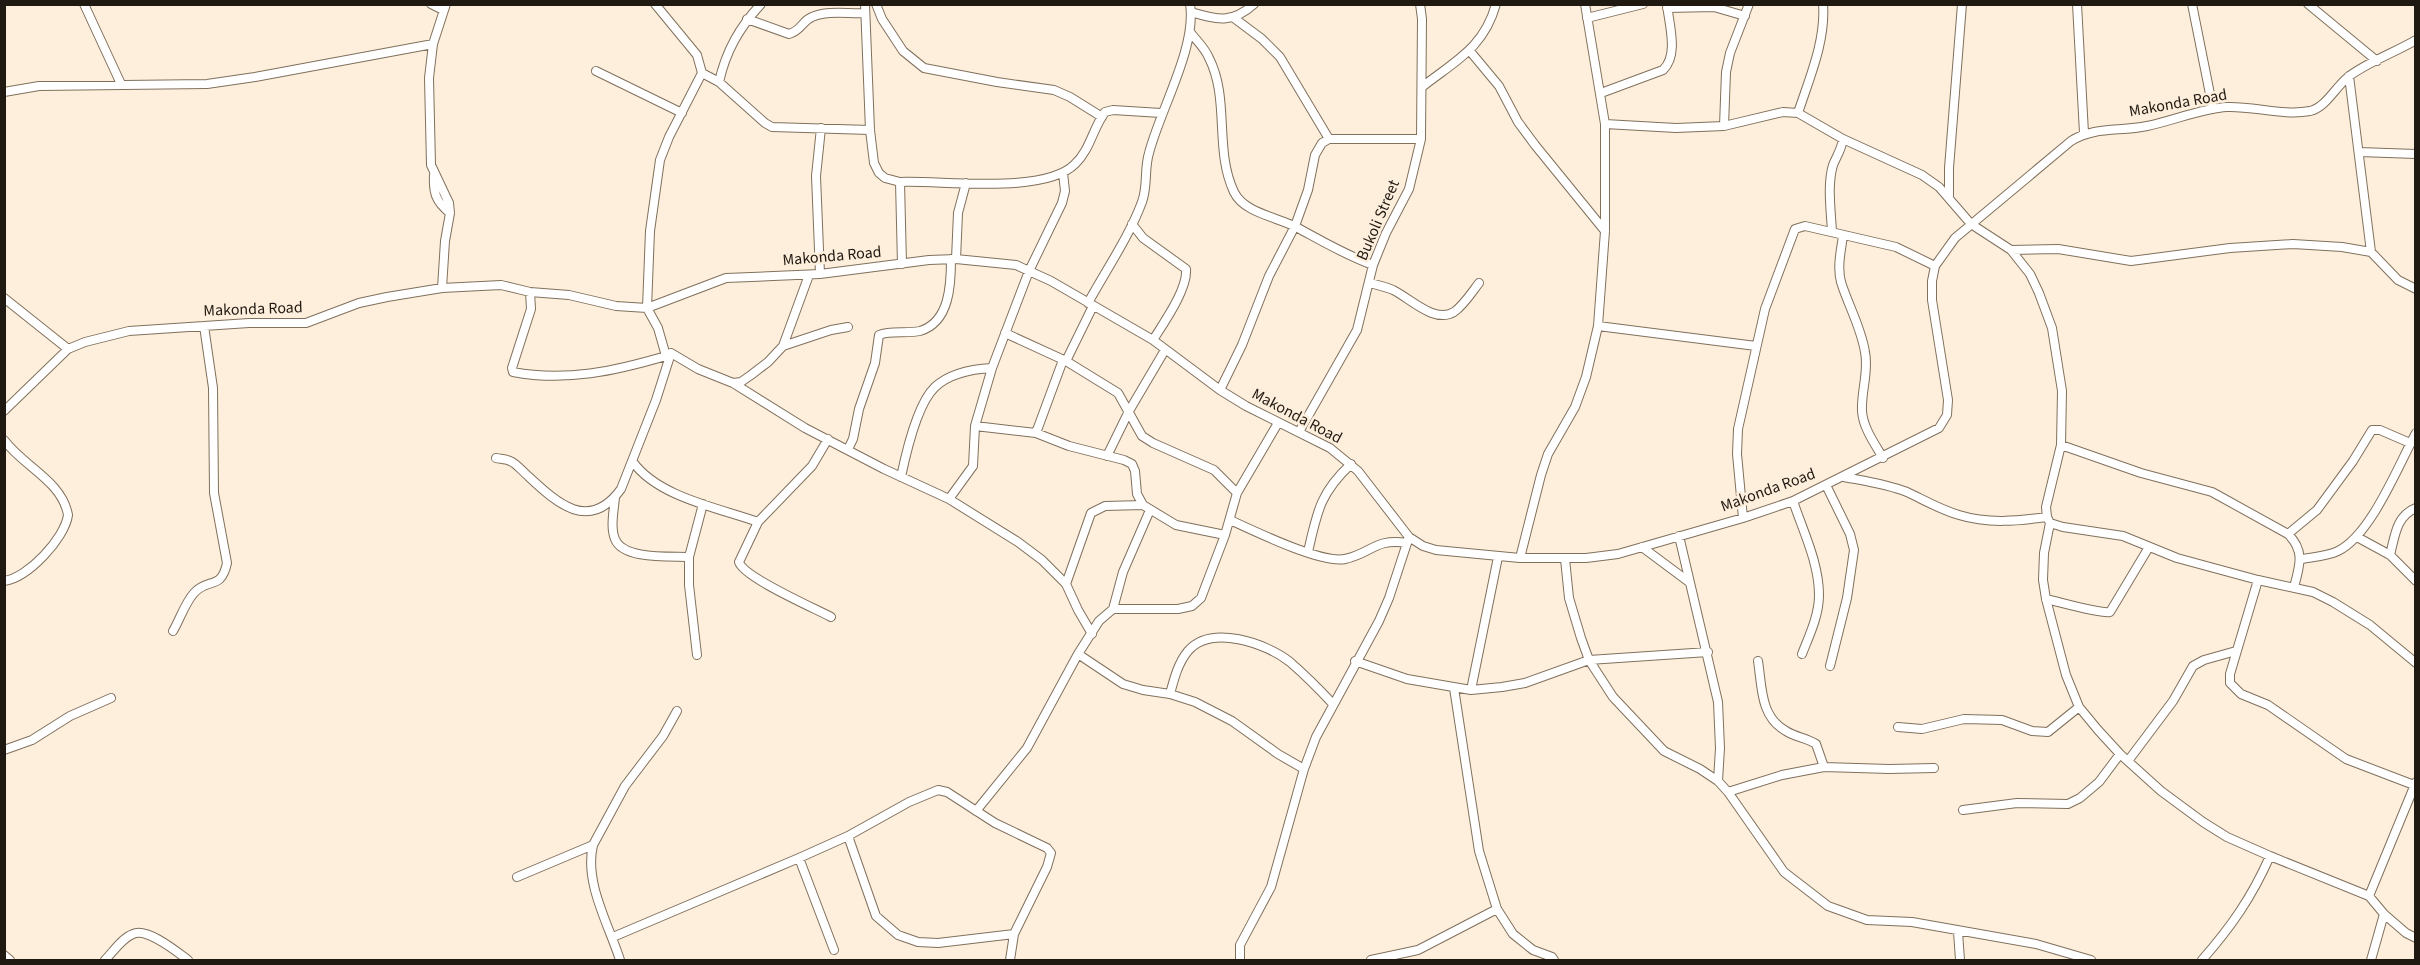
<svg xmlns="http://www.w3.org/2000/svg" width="2420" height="965" font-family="'Source Sans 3',sans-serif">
<rect width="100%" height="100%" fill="#feefdd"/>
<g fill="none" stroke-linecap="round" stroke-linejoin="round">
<defs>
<path id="minor" d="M84,4l37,80
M431,4l12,6
M865,4l5,126 4,33 5,10 6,5 15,4c43,-2 144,13 175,-18 15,-14 18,-36 30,-52l8,-2 48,3
M876,4l6,15 21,32 21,17 73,14 57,8 16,7 32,20
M2077,4l7,129
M2192,4l21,105
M2308,4l69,57
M1667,8l47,-1 31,9
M1191,12c27,8 41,12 63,-8
M1234,18l28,21 18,18 49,82
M1587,18l56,-14
M747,19l42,15c12,-3 13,-13 23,-17 16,-7 36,-3 53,-4
M1190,32c6,8 15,16 19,26 21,41 5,92 25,134 10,21 43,25 62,35 26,14 49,28 77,38
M1469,50l30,36 19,36 17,23 70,86
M596,71l86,42
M702,73l17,9 46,41 7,4 98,3
M2349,76l22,176
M719,82c7,-31 20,-54 42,-78
M1422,87c33,-26 62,-39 74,-83
M4,92l35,-6 168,-2 48,-7 178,-33
M1601,93l62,-23c16,-15 6,-45 4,-66
M1798,113c11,-34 28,-72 25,-109
M1605,124l71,4 48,-2 59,-14 15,1 45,26 79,36 17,12 32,37 40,26 19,24 9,19 13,35 10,63 -1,54 -15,62 1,10 3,6 13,4 60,9 54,22 81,22 55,12 20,10 37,23 46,38
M1724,126l2,-54 4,-19 19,-49
M2359,152l57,2
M434,175c-1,18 2,27 16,38
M900,182l2,82
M1949,196v-28l13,-164
M1132,224l11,14 43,31c2,20 -23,55 -33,71
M1832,232c-1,-21 -5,-47 1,-67 4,-10 8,-14 10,-26
M1843,236c-2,14 -6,31 -2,46 7,23 20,45 24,70 4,20 -4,39 -3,59 1,17 13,33 21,47
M2011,250l47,-1 73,12 99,-13 63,-4 49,3 29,5 27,28 18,9
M956,259l2,-46 8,-30
M820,274l-4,-98 5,-48
M1370,283c8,2 16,4 23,7 17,8 41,34 61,22 10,-7 18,-20 25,-29
M442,288l3,-47 5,-28 -1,-10 -18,-38 -2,-87 4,-34 13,-40
M530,292l1,17 -19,59 1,4c53,10 102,-1 153,-16
M4,298l64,51
M1088,303c18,-33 41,-66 54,-101 6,-16 2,-33 7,-49 11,-43 48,-106 41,-149
M1598,326l158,20
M1005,333l61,28 52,32 24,43 11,7 61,27 23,23
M783,346l48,-16 17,-3
M671,353l27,16 35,14 72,45 79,41 65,30 69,43 24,18 24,24 12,26 14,24
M1066,361l27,-55
M733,383l8,-1 10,-7 17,-13 15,-16 26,-71
M1220,390l22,-45 27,-69 26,-50 13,-36 7,-35 7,-12 7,-4h92
M4,411l64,-62 17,-7 44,-11 120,-8h57l53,-20 28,-6 55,-9 59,-3 29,7 39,3 47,11 31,2 79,-30 94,-4 109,-14 27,-1 60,6 35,16 102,59 67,50 26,16 84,42 28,23 51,66 14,9 13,4 84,8h66l32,-4 125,-36 50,-17 146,-73 8,-13 1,-15 -16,-100v-19l3,-15 20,-28 116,-97c24,-15 49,-9 76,-15 25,-5 56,-18 80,-19 27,-1 56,9 83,4 16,-4 25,-23 37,-33 16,-14 49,-26 69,-38
M975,426l61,7 33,13 55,14 8,4 3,7 2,23 6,11 33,20 49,10
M1299,432l58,-102 16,-65 13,-32 23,-44 12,-50 1,-120 -2,-15
M1036,433l27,-73
M828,439l-16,27 -54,56 -19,40c4,15 75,46 92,55
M4,440c20,27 58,41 64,75 -3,23 -40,63 -64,66
M2061,445l80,28 71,19 76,42c17,17 12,31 6,53
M848,449l5,-10 6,-30 16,-46 4,-28c12,-5 28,-1 41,-4 30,-9 31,-47 31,-72
M1107,456l22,-45 36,-61
M496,458c4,1 10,1 14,3 6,2 12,10 18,15 29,27 61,57 93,13l35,-89 15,-47 -5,3 -8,-28 -11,-20 3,-77 10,-71 9,-23 33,-64 -5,-18 -42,-51
M633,462c25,35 86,46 125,60
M901,477c5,-24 16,-73 34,-90 15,-14 38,-18 57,-19
M1844,477c21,4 43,7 63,15 17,8 34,18 52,23 29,9 58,6 88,2
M1826,485l24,49 4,16 -7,48 -17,68
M615,497c-1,13 -5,30 0,42 8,21 56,17 74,18
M949,499l24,-33 2,-40 17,-58 37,-97 33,-68 3,-12 -2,-18
M1793,501c10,30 26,62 26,94 0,21 -10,41 -17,59
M1743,518l-6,-64 1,-25 27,-120 30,-80 10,-3 91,21 39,19
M1230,520c24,11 92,44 115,39 27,-6 30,-21 62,-16
M2050,523l-6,30 -1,27 3,19 20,76 13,32 19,23 22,24 41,37 42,31 24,15 43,19 99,40 15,18 22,19 10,5
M2288,534l29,-24 36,-49 19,-31h8l30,13
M1679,536l39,166 2,46 -2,33
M2357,537l33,18 26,26
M1642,547l47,35
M1308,552c9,-40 12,-59 43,-88
M2390,555c5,-19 6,-39 26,-47
M1520,558l21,-83 7,-21 27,-47 11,-30 12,-51 7,-95v-107l-20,-120
M1565,559l4,39 12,40 8,22 24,37 51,54 36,18 18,12 10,11 56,80 44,34 39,14 45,2 124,22 55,16
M2302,559c11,-2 26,-3 36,-8 33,-16 60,-85 78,-118
M2258,580l-28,94v9l11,11 27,11 78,54 68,26
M1066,584l25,-71 14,-7 38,-1
M2046,599c14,3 53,15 64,13l39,-65
M1113,609l10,-37 27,-62
M173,631c7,-12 12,-28 21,-38 14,-16 27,-2 33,-30l-13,-70 -1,-105 -9,-62
M1078,654l45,30 20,6 27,4 25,8 37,19 46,33 26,15
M697,655l-8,-70v-28l14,-53
M1355,661l52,18 64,11 31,-3 23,-4 64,-23 119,-8
M1758,661c4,25 2,56 28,70 9,6 21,7 30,13l8,23
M1454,688l25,163 18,58 16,25 20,16 19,7 2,3
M1471,690l27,-133
M1170,694c4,-15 8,-31 18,-43 23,-27 78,-8 102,11 15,13 29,27 43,42
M1898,727l24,2 42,-10 38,1 30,11 16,1 31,-25
M4,750l28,-10 38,-24 41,-18
M2128,761l45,-60 20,-35 11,-6 32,-9
M1728,792l54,-17 42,-8 65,2 45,-1
M1963,810l54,-7 51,1 12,-6 19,-16 21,-28
M976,811l51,-63 51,-94 21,-33 14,-12h65l14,-3 9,-8 24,-63 12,-42 41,-70
M848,836l28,80 22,19 20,7 20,1 76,-9
M799,858l35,92
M517,877l76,-32
M2369,896l47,-114
M1958,932l2,28
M613,937l186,-79 49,-22 61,-34 29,-12 9,2 48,31 52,25 4,5 -4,14 -33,67 -4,26
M4,955l6,5
M105,960c8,-8 17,-22 28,-26 14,-7 44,18 55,26
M620,960c-11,-35 -36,-77 -27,-115l32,-59 38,-50 14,-25
M1240,960v-15l31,-58 33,-118 12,-32 63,-116 10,-23 20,-61
M1371,960l47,-10 79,-41
M2202,960c29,-33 50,-63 68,-104
M2371,960l13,-46"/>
</defs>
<!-- minor casing -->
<use href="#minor" stroke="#80705c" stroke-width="10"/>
<!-- minor -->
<use href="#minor" stroke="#fff" stroke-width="8"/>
</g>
<g text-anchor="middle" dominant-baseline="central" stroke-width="5" stroke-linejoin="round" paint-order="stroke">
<!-- street labels -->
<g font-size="16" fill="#201911" stroke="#feefdd">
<text transform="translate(2178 103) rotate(-10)">Makonda Road</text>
<text transform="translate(1378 220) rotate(-67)">Bukoli Street</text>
<text transform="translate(832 256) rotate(-5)">Makonda Road</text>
<text transform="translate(253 309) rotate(-2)">Makonda Road</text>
<text transform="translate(1297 416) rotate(28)">Makonda Road</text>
<text transform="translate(1768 490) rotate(-20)">Makonda Road</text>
</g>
</g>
<!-- border -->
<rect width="2420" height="965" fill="none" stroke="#201911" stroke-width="12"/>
</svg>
